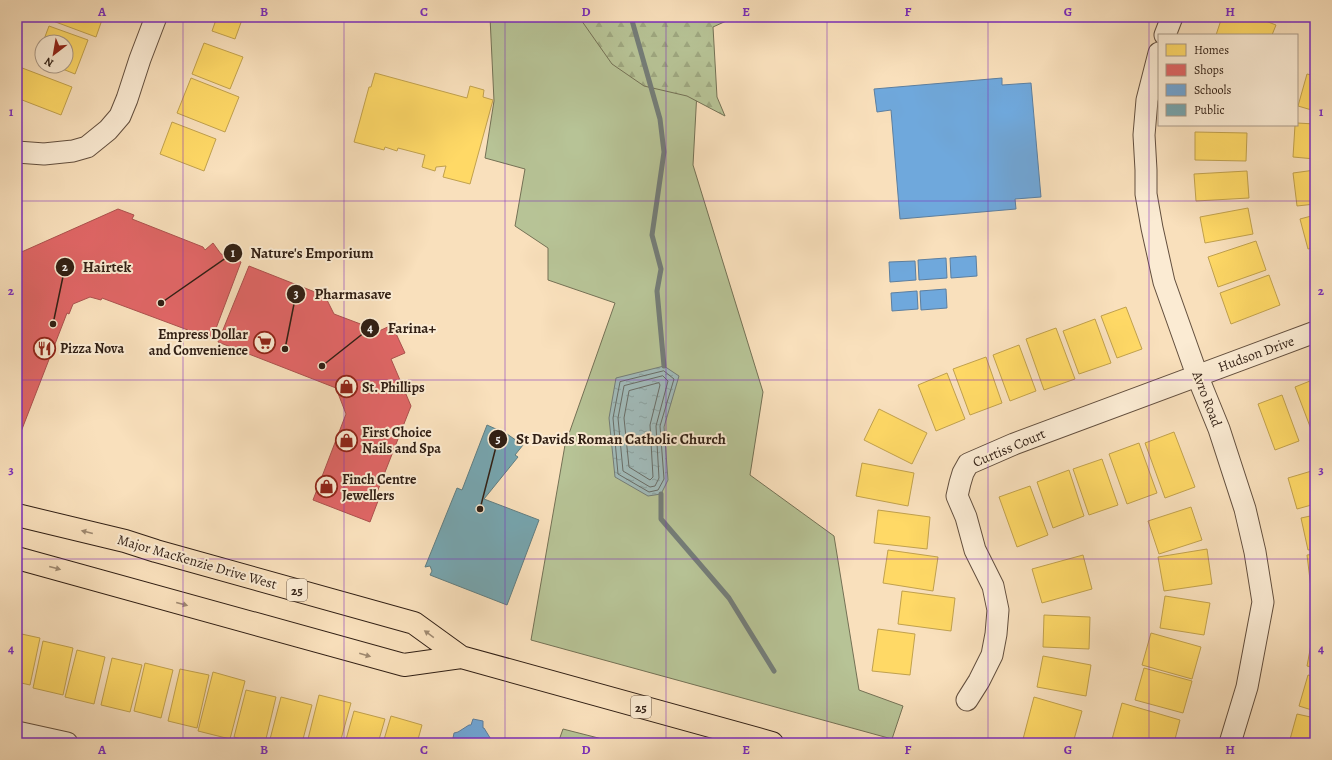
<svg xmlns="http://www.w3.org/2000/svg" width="1332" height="760" font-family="Alegreya,serif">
<defs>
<pattern id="forest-firs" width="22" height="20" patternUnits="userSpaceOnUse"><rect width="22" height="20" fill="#b7c396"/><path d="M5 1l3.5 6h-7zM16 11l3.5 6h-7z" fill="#9ea780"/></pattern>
<pattern id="water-ripples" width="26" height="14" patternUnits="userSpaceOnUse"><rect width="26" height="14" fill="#a1bbba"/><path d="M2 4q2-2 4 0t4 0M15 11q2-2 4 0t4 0" fill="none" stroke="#8ba09f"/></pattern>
</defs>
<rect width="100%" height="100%" fill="#f9e0bc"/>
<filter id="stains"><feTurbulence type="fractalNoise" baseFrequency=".005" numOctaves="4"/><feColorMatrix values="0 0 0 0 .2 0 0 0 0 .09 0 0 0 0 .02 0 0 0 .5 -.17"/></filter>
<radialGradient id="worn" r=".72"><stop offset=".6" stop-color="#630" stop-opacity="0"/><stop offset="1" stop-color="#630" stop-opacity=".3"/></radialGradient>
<!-- green -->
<path fill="#b7c396" stroke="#747155" d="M490,17h211l-8,148 70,227 -13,83 84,61 25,154 44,16 -11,33 -361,-99 34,-195 50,-142 -67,-23v-32l-33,-22 10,-57 -40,-11 9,-57z
M563,729l55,14h-60z"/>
<!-- forest -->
<path fill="url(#forest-firs)" stroke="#747155" d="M579,17h156l-22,10 4,70 8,19 -38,-20 -43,-10 -32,-22z"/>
<!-- water -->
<path fill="url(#water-ripples)" stroke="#747d78" d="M664,366l15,10 -15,51 4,53 -7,14 -13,2 -33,-19 -6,-59 7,-40z"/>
<!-- homes -->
<path fill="#ffd966" stroke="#c1a14d" d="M54,17h49l-7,20 -43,-16z
M217,17h26l-8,22 -23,-8z
M1222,17h33l21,8 -4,10h-56z
M49,26l39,14 -13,34 -20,-8h11v-24h-23z
M204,43l39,14 -13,32 -38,-15z
M42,46v15l-5,-1z
M17,66l55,21 -11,28 -44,-17z
M375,73l92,25 3,-12 14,4 -1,7 10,3 -23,84 -27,-7 3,-11 -10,1 -1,4 -13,-4 3,-12 -27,-7 -1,3 -12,-4 -1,3 -30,-8 15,-55h2z
M1307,74l8,2v35l-17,-5z
M191,78l48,19 -14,35 -48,-19z
M172,122l44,17 -12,32 -44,-17z
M1297,123l18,1v35l-22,-2 2,-32h2z
M1195,132l52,1 -1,28 -51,-1z
M1315,170v34l-18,2 -4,-33z
M1247,171l2,27 -53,3 -2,-27z
M1248,208l5,26 -48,9 -5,-26z
M1315,215v32l-7,2 -8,-30z
M1256,241l10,29 -48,17 -10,-30z
M1269,275l11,30 -49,19 -11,-31z
M1126,307l16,42 -25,9 -16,-42z
M1095,319l16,44 -32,11 -16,-43z
M1056,328l19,51 -31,11 -18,-51z
M1019,345l17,46 -26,10 -17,-46z
M986,357l16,46 -32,12 -17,-46z
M947,373l18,46 -29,12 -18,-46z
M1315,379v58h-1l-19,-50z
M1282,395l17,46 -24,9 -17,-46z
M879,409l48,24 -15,31 -48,-24z
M1174,432l21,55 -30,11 -20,-55z
M1139,443l18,50 -30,11 -18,-50z
M1102,459l16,46 -29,10 -16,-46z
M862,463l52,10 -6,33 -52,-10z
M1069,470l15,46 -31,12 -16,-46z
M1315,470v34l-18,5 -9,-31z
M1030,486l18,49 -31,12 -18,-50z
M1191,507l11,33 -43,14 -11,-33z
M878,510l52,7 -3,32 -53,-6z
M1315,515v34l-7,1 -7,-32z
M1207,549l5,35 -48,7 -6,-34z
M888,550l50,7 -5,34 -50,-8z
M1315,554v33l-4,1 -4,-33z
M1083,555l9,34 -50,14 -10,-34z
M902,591l53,7 -4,33 -53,-7z
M1165,596l45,7 -6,32 -44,-7z
M1313,599h2v31h-2z
M1044,615l46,2 -1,32 -46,-2z
M878,629l37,5 -5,41 -38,-4z
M17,633l23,5 -10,47 -13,-3z
M1151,633l50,14 -9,32 -50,-14z
M1313,634h2v34l-8,-2z
M43,641l30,7 -10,47 -30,-7z
M77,650l28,7 -11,47 -29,-7z
M1043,656l48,9 -5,31 -49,-9z
M112,658l30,7 -12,47 -29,-7z
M145,663l28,7 -12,48 -27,-7z
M1144,668l48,13 -9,32 -48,-13z
M180,669l29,6 -12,53 -29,-7z
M213,672l32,9 -15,58 -32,-8z
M1308,675l7,2v34l-16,-5z
M246,690l30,7 -11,46h-8l-23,-6z
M319,695l32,8 -11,40h-33z
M281,697l31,8 -10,38h-33z
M1034,697l48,14 -9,32h-51z
M1122,703l58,17 -6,23h-63z
M354,711l31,8 -7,24h-33z
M1297,714l18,4v25h-26z
M391,716l31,9 -5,18h-34z"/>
<!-- shops -->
<path fill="#e06666" stroke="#ac514d" d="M118,209l16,6 -2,4 71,28 2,3 8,-7 8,11 20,8 -29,77 -110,-41 -1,2 -11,-3 -17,7 -4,10 -2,-1 -50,129v-188z
M249,266l76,30 9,18 45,17 13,-6 13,28 -14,6 20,47 -37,94 4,1 -8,21 -57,-22 33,-86 -10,-26 -118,-46z"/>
<!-- schools -->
<path fill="#6fa8dc" stroke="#5c7fa0" d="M1002,78v7l29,-2 10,114 -26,2 1,10 -116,10 -9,-109 -14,2 -3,-23z
M976,256l1,20 -26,2 -1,-20z
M946,258l1,20 -28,2 -1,-20z
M915,261l1,19 -26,2 -1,-20z
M946,289l1,19 -26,2 -1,-19z
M917,291l1,18 -26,2 -1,-18z
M473,719l10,2v7h1l8,13v2h-40l2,-10 4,-1 11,-7h2z"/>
<!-- public -->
<path fill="#76a5af" stroke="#617d80" d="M487,425l20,9 16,11 -8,10 3,2 -34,42 55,21 -32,85 -77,-30 2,-4 -2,-5 -5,1 32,-79 5,2z"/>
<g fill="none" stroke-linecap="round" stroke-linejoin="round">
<!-- shore -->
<path stroke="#696d67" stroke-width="1" d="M664,371l10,8 -14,47 4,53 -6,11 -9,2 -31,-18 -5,-56 7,-36z
M663,376l5,5 -12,45 3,52 -4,8 -5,1 -27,-16 -5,-53 6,-32z
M659,383l1,2 -10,40 3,52 -3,3 -21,-13 -5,-49 5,-27z"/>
<!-- stream -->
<path stroke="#747d78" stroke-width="5" d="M631,17l29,102 4,33 -12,83 9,34 -4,22 7,75
M661,494v25l68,79 45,73"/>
<defs>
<path id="minor" d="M1165,35l7,-18
M1159,53l-12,47 -3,35 2,35v24l6,34 12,54 33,93 22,54 26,80 10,43 8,50 -16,85 -17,56
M17,152l27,2 29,-3 14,-4 21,-17 12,-14 7,-17 13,-40 16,-42
M967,700l12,-19 13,-26 4,-21 2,-24 -5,-24 -18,-36 -9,-33 -9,-21 3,-13 3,-10 5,-9 46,-20 301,-112
M17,732l50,11"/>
<path id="major" d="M17,515l108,26 31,10 258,72 47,34 311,86
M17,558l387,107 57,-8"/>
</defs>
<!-- minor casing -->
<use href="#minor" stroke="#634f3e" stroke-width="23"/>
<!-- major casing -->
<use href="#major" stroke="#311f14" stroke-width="24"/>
<!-- minor -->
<use href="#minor" stroke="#fbebd3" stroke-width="21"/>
<!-- major -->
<use href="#major" stroke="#f9e0bc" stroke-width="22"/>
</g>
<!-- one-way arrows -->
<defs><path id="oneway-solid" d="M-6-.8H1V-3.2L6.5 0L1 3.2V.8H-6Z"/></defs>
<g fill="#9f8970">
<use href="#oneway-solid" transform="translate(87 532) rotate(-166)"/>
<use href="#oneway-solid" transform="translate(55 568) rotate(15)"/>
<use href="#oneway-solid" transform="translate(182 604) rotate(15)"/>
<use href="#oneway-solid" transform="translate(429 634) rotate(-144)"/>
<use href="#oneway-solid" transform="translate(365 655) rotate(16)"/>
</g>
<!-- grid -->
<path fill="none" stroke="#7b2cbf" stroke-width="1" stroke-opacity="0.55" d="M183,17v726M344,17v726M505,17v726M666,17v726M827,17v726M988,17v726M1149,17v726M17,201h1298M17,380h1298M17,559h1298"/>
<!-- icons -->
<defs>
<symbol id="supermarket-ring" viewBox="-11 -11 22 22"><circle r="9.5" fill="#fbebd3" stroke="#8f2418" stroke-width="1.5"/><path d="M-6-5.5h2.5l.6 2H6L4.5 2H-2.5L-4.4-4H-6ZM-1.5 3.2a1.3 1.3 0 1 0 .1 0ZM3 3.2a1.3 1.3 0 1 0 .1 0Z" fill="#8f2418"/></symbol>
<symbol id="restaurant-ring" viewBox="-11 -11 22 22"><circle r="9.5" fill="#fbebd3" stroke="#8f2418" stroke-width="1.5"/><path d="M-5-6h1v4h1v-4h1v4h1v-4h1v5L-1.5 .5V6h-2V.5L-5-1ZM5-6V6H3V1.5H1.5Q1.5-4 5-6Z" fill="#8f2418"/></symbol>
<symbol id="shop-ring" viewBox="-11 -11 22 22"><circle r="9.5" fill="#fbebd3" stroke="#8f2418" stroke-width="1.5"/><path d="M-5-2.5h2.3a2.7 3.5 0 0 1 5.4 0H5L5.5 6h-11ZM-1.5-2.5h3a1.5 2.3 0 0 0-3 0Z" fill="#8f2418"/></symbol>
</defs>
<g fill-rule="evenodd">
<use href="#supermarket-ring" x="252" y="330" width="25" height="25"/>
<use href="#restaurant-ring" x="32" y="336" width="25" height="25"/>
<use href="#shop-ring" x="334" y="374" width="25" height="25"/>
<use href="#shop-ring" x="334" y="428" width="25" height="25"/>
<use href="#shop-ring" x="314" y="474" width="25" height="25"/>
</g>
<g text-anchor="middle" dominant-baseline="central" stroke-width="4" stroke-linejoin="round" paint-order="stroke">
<!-- shield labels -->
<g fill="#fbebd3" stroke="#6e5c4d" stroke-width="1">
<rect x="287" y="579" width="20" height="22" rx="3"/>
<rect x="631" y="696" width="20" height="22" rx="3"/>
</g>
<g font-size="13" font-weight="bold" fill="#311f14">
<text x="297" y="590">25</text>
<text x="641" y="707">25</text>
</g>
<!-- poi labels -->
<g font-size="14" font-weight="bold" fill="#311f14" stroke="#fbebd3" text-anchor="start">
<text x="248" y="334" text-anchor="end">Empress Dollar<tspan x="248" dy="16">and Convenience</tspan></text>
<text x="60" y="348">Pizza Nova</text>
<text x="362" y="387">St. Phillips</text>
<text x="362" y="432">First Choice<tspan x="362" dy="16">Nails and Spa</tspan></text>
<text x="342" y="479">Finch Centre<tspan x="342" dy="16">Jewellers</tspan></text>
</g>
<!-- street labels -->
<g font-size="14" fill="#311f14" stroke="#fbebd3">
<text transform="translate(1256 354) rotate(-20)">Hudson Drive</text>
<text transform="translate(1207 399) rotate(69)">Avro Road</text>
<text transform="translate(1009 448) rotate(-23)">Curtiss Court</text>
<text transform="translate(197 562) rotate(16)">Major MacKenzie Drive West</text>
</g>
</g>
<!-- callouts -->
<path fill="none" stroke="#311f14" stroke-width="1.5" d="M161 303L233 253M53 324L65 267M285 349L296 294M322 366L370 328M480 509L498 439"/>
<g fill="#311f14" stroke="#fbebd3" stroke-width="1.5">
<circle cx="161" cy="303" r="4"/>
<circle cx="53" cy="324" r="4"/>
<circle cx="285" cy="349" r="4"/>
<circle cx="322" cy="366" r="4"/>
<circle cx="480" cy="509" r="4"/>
<circle cx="233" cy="253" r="10"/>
<circle cx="65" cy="267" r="10"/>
<circle cx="296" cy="294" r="10"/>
<circle cx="370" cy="328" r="10"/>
<circle cx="498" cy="439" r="10"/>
</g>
<g font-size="12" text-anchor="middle" font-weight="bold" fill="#fff">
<text x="233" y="257">1</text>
<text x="65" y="271">2</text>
<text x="296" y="298">3</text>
<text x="370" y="332">4</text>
<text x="498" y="443">5</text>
</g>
<g font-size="15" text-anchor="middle" font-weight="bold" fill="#311f14" stroke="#fbebd3" stroke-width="4" stroke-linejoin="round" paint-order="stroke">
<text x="312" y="258">Nature's Emporium</text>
<text x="107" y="272">Hairtek</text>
<text x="353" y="299">Pharmasave</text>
<text x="412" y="333">Farina+</text>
<text x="621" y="444">St Davids Roman Catholic Church</text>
</g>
<!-- margin -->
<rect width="1332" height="760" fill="none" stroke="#f9e0bc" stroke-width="44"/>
<!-- legend -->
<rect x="1158" y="34" width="140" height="92" fill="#fbebd3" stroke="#aa9987"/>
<rect x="1166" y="44" width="20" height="12" fill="#ffd966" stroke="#aa9987"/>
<text x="1194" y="54" font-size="12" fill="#311f14">Homes</text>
<rect x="1166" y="64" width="20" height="12" fill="#e06666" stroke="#aa9987"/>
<text x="1194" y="74" font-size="12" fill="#311f14">Shops</text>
<rect x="1166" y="84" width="20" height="12" fill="#6fa8dc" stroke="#aa9987"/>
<text x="1194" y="94" font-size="12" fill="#311f14">Schools</text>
<rect x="1166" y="104" width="20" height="12" fill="#76a5af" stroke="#aa9987"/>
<text x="1194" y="114" font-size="12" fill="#311f14">Public</text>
<!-- north arrow -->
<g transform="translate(54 54) rotate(211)"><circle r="19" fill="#fbebd3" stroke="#aa9987"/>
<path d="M0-3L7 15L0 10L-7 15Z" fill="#8f2418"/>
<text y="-6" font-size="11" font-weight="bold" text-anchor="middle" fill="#311f14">N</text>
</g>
<rect x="22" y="22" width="1288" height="716" fill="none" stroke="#7b2cbf" stroke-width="1.5"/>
<g font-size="13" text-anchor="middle" font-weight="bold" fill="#7b2cbf">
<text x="102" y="16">A</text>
<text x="264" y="16">B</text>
<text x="424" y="16">C</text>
<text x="586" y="16">D</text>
<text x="746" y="16">E</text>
<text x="908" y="16">F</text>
<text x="1068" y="16">G</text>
<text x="1230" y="16">H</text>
<text x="11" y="116">1</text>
<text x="1321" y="116">1</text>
<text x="11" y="295">2</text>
<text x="1321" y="295">2</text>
<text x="11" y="474">3</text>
<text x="1321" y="474">3</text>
<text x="11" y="653">4</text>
<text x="1321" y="653">4</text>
<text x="102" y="754">A</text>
<text x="264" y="754">B</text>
<text x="424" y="754">C</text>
<text x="586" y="754">D</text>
<text x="746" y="754">E</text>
<text x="908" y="754">F</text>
<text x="1068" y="754">G</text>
<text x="1230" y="754">H</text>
</g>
<rect width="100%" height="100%" filter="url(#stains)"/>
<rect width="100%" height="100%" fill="url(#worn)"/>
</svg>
